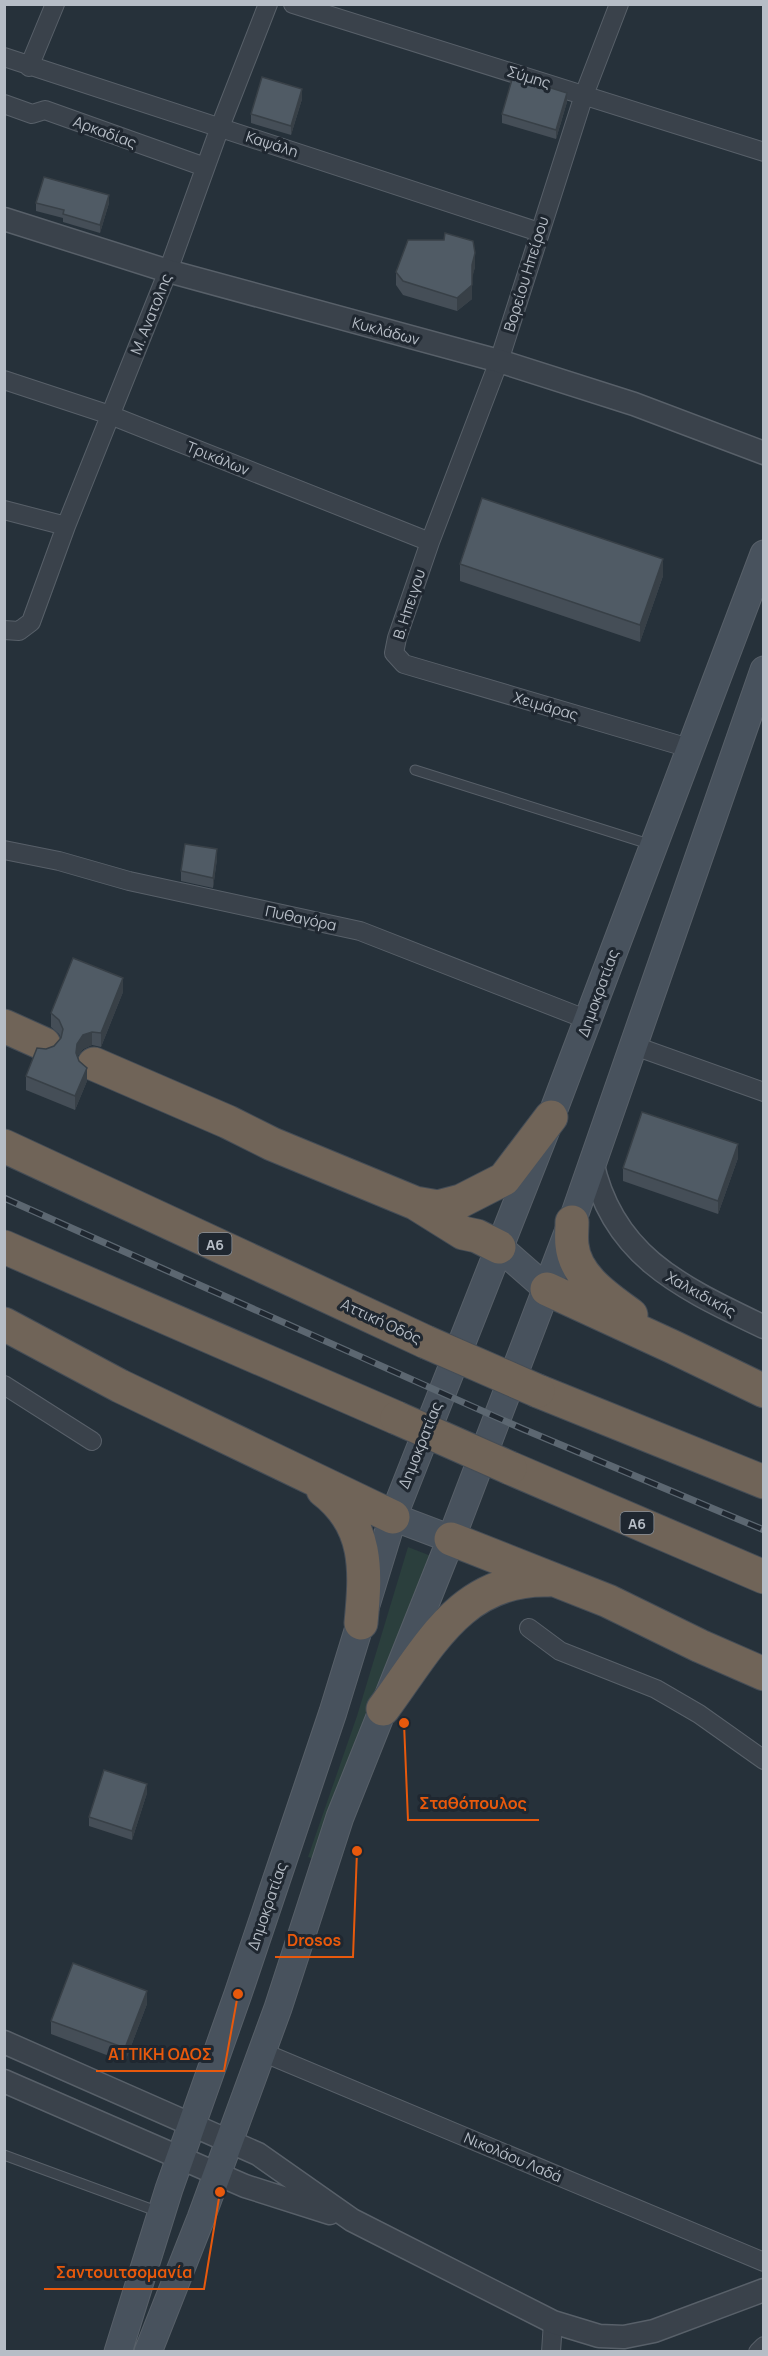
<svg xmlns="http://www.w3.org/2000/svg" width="768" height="2356" font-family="Manrope,sans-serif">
<rect width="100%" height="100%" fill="#26313a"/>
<!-- green -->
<path fill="#2b3f3d" d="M408,1547l23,9 -113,304 -10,-3 49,-141z"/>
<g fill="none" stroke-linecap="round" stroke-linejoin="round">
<defs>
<path id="service" d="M415,770l237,75
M4,2155l155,57"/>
<path id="minor" d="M293,4l471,148
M619,4l-35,91 -85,266 -69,181 -33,96 -3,15 10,11 285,84
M4,57l535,175
M29,67l26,-63
M4,104l28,10 13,-4 160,57
M4,380l106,35 320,127
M4,510l62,16
M4,630l15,1 12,-9 35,-96 102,-255 52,-144 48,-123
M4,850l55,11 70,20 231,50 228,89
M632,1045l132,47
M4,1385l88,56
M529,1628l31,23 96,38 43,25 65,46
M262,2052l502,210
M551,2352l2,-30
M758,2352l6,-6"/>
<path id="tertiary" d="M4,219l164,52 331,90 135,43 130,49
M592,1161c20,96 91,127 172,166
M4,2042l254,112 94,66 201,102 46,14 25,1 30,-6 110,-41
M4,2081l241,105 85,27"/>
<path id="secondary" d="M499,1247l48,42
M393,1517l58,22
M118,2352l51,-163 69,-195 95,-282 60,-195 158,-400 213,-563
M148,2352l53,-134 77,-210 62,-191 111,-278 121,-317 192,-552"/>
<path id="motorway" d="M4,1026l40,18
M94,1064l134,58 44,22 143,59 48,30 14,3 22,11
M4,1146l422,196
M415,1203l23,4 23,-6 43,-22 47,-62
M572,1222c0,8 -1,16 0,23 3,32 36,53 59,70
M4,1247l393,171
M547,1289l126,58 91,44
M4,1324l116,62 273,131
M538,1391l226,91
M510,1468l254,109
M323,1490c46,35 43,81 38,133
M451,1539l157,62 92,45 64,28
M383,1709c46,-62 78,-131 165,-129"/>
</defs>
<!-- service casing -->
<use href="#service" stroke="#586069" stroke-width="11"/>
<!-- minor casing -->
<use href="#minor" stroke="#586069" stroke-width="20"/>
<!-- tertiary casing -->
<use href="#tertiary" stroke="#586069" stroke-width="25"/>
<!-- secondary casing -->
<use href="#secondary" stroke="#586069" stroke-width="29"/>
<!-- motorway casing -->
<use href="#motorway" stroke="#454d56" stroke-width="35"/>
<!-- service -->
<use href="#service" stroke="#3a424b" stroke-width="9"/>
<!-- minor -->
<use href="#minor" stroke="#3a424b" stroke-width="18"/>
<!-- tertiary -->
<use href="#tertiary" stroke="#3a424b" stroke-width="22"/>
<!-- secondary -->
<use href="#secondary" stroke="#48525d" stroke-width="27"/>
<!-- motorway -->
<use href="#motorway" stroke="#706458" stroke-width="33"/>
<defs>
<path id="rail" d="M4,1198l519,231 241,101"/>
</defs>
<!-- rail casing -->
<use href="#rail" stroke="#5c6771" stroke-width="7"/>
<!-- rail -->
<use href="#rail" stroke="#1f2730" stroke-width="4.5" stroke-dasharray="14" stroke-linecap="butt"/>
<defs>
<path id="motorway-bridge" d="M426,1342l112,49
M397,1418l113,50"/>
</defs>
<!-- motorway-bridge casing -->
<use href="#motorway-bridge" stroke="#454d56" stroke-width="35" stroke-linecap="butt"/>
<!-- motorway-bridge -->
<use href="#motorway-bridge" stroke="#706458" stroke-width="33"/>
</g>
<!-- wall -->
<path fill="#454e57" d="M302,99l-11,36 -40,-12v-9z
M567,102l-11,37 -54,-16v-9z
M36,203h73l-9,30 -37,-11v-4l-27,-7z
M475,267l-3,10v22l-15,12 -54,-16 -7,-10v-13z
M460,564l203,12 -23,66 -180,-61z
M217,859l-4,29 -32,-7v-10z
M123,992l-22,55 -9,-2 -9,4 -6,8 10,24 -12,29 -49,-20v-14l20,-27 8,-3 7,-8 -2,-4 -8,-7v-14z
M738,1158l-20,56 -95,-33v-13z
M147,1793l-15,47 -43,-14v-9z
M147,2004l-22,58 -74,-28v-13z"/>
<!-- shaded-wall -->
<path fill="#384047" d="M302,89v10l-11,36v-9z
M567,93v9l-11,37v-9z
M109,195v8l-9,30v-8z
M475,253v14l-3,12v-14z
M472,285v14l-15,12v-13z
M663,559v17l-23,66v-17z
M217,849v10l-4,29v-10z
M123,978v14l-22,55v-14z
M92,1032v13l-9,4 -6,8 -1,-4 1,-9 6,-9z
M87,1068v13l-12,29v-14z
M738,1144v14l-20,56v-13z
M147,1784v9l-15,47v-9z
M147,1991v13l-22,58v-14z"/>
<!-- building -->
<path fill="#505b65" stroke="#384047" stroke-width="1.5" d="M513,76l54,17 -11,37 -54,-16z
M262,77l40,12 -11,37 -40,-12z
M44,177l65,18 -9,30 -37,-11 1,-4 -28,-7z
M445,233l28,8 2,12 -3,12v20l-15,13 -54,-17 -7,-9 12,-32h36z
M482,498l181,61 -23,66 -180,-61z
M185,844l32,5 -4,29 -32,-7z
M73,958l50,20 -22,55 -9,-1 -9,3 -6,9 -1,9 3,8 8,7 -12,28 -49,-20 11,-28 9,1 8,-3 7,-8 2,-9 -4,-9 -8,-7z
M642,1112l96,32 -20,57 -95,-33z
M104,1770l43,14 -15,47 -43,-14z
M73,1963l74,28 -22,57 -74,-27z"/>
<g text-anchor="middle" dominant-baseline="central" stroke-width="6" stroke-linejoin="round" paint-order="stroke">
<!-- shield labels -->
<g fill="#1f2730" stroke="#899099" stroke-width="1.5">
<rect x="198.5" y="1233" width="33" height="22" rx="4.5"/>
<rect x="620.5" y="1512" width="33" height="22" rx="4.5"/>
</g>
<g font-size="14" font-weight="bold" fill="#b6bdc6">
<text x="215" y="1244">Α6</text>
<text x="637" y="1523">Α6</text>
</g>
<!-- street labels -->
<g font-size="15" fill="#b6bdc6" stroke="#1f2730">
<text transform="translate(529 77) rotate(17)">Σύμης</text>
<text transform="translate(105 132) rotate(20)">Αρκαδίας</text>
<text transform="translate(272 144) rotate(18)">Καψάλη</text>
<text transform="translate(526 274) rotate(-73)">Βορείου Ηπείρου</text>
<text transform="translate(151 314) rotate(-68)">Μ. Ανατολης</text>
<text transform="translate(386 331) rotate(15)">Κυκλάδων</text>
<text transform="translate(218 458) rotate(22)">Τρικάλων</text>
<text transform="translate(409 604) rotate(-72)">Β. Ηπειγου</text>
<text transform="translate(546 706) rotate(16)">Χειμάρας</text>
<text transform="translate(301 918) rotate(12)">Πυθαγόρα</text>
<text transform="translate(598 993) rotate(-70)">Δημοκρατίας</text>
<text transform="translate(701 1294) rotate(29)">Χαλκιδικής</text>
<text transform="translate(381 1321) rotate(25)">Αττική Οδός</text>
<text transform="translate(420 1445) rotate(-68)">Δημοκρατίας</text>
<text transform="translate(267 1906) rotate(-71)">Δημοκρατίας</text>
<text transform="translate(513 2157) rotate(23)">Νικολάου Λαδά</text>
</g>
</g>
<!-- callouts -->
<path fill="none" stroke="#e8590c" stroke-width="2" d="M404 1723L408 1820H539M357 1851L353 1957H275M238 1994L224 2071H96M220 2192L204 2289H44"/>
<g fill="#e8590c" stroke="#1f2730" stroke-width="2">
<circle cx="404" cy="1723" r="6"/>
<circle cx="357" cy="1851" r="6"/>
<circle cx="238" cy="1994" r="6"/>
<circle cx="220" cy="2192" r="6"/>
</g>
<g font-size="16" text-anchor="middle" font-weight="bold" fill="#e8590c" stroke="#1f2730" stroke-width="6" stroke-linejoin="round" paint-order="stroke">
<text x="473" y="1809">Σταθόπουλος</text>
<text x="314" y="1946">Drosos</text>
<text x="160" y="2060">ΑΤΤΙΚΗ ΟΔΟΣ</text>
<text x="124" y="2278">Σαντουιτσομανία</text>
</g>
<!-- border -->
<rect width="768" height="2356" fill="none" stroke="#b6bdc6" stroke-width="12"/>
</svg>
